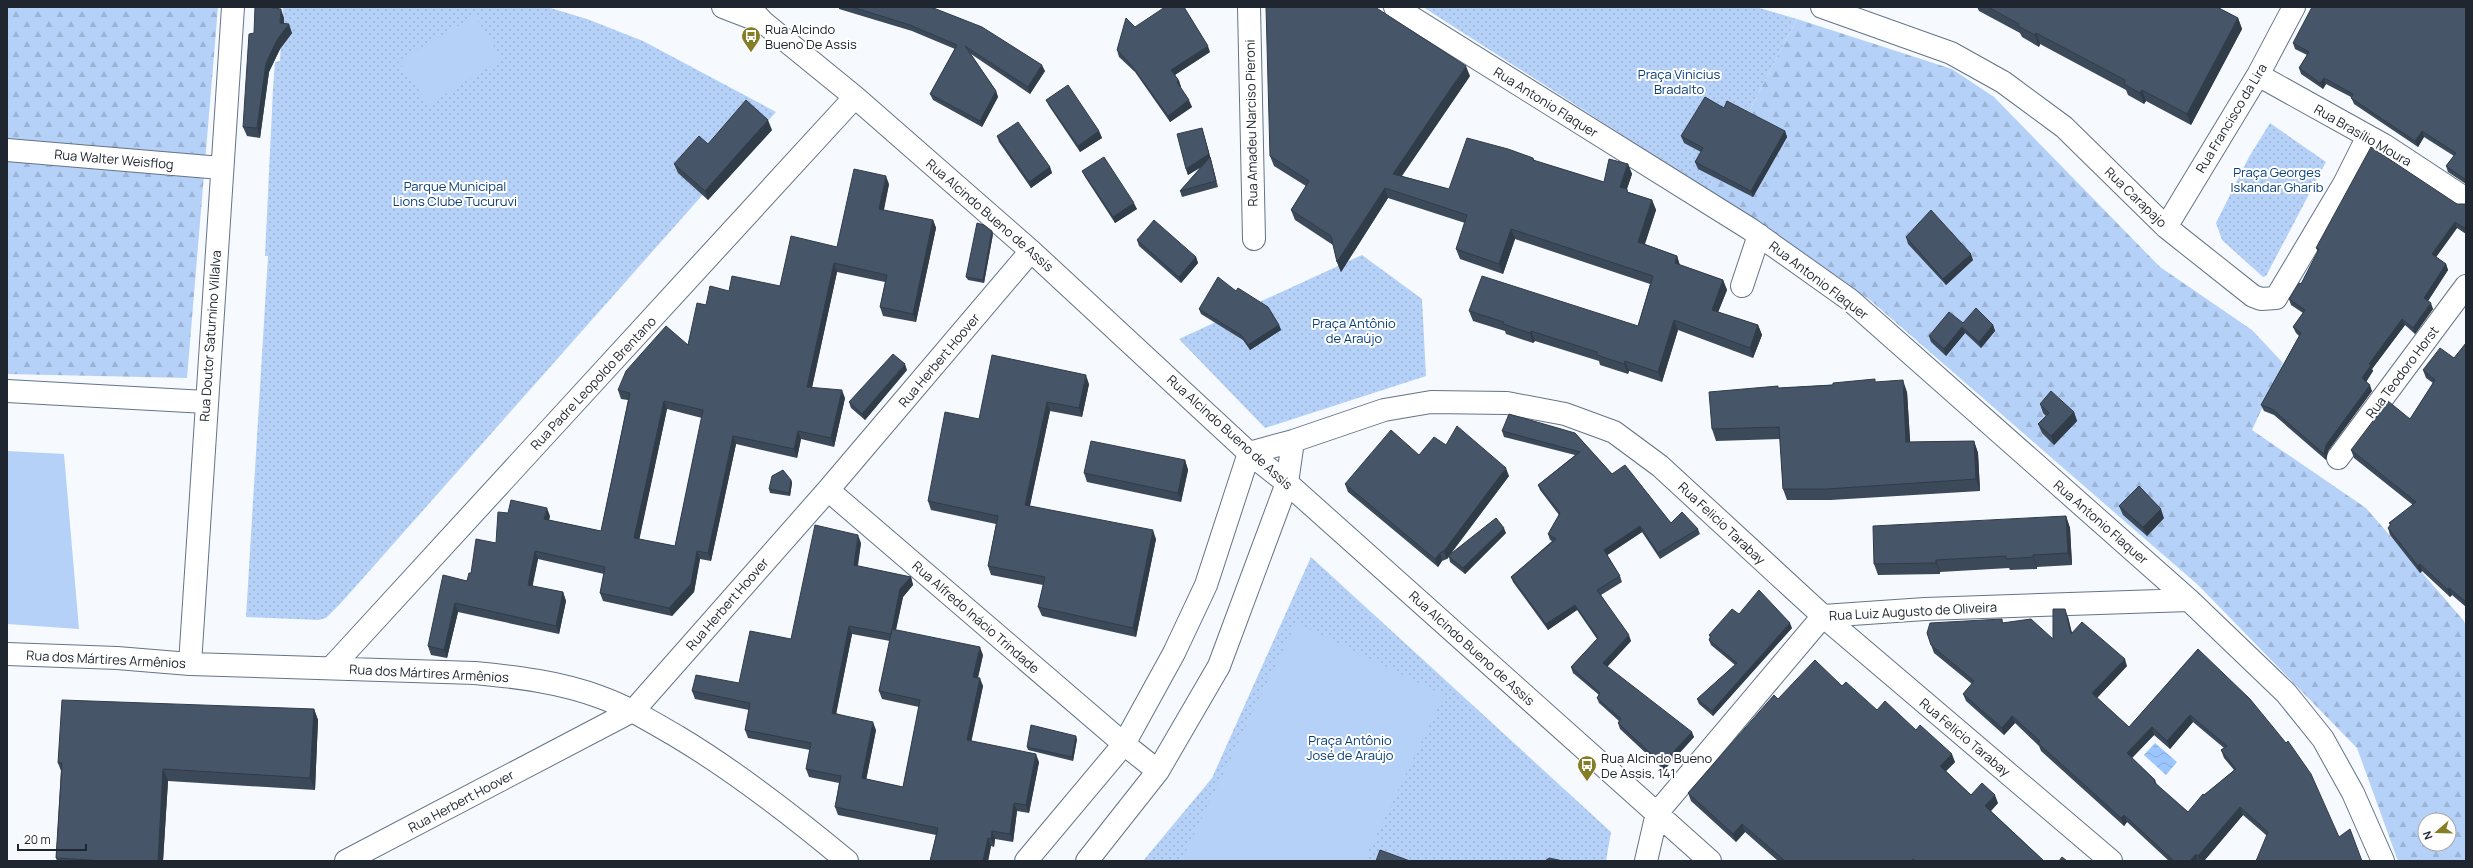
<svg xmlns="http://www.w3.org/2000/svg" width="2473" height="868" font-family="Manrope,sans-serif">
<defs>
<pattern id="grass-dots" width="8" height="8" patternUnits="userSpaceOnUse"><rect width="8" height="8" fill="#b5d1f7"/><path d="M2 2h.1M6 6h.1" fill="none" stroke="#9bb3d4" stroke-width="1.8" stroke-linecap="round"/></pattern>
<pattern id="forest-firs" width="22" height="20" patternUnits="userSpaceOnUse"><rect width="22" height="20" fill="#b5d1f7"/><path d="M5 1l3.5 6h-7zM16 11l3.5 6h-7z" fill="#9bb3d4"/></pattern>
<pattern id="water-waves" width="16" height="10" patternUnits="userSpaceOnUse"><rect width="16" height="10" fill="#9cc6fe"/><path d="M0 5q4-4 8 0t8 0" fill="none" stroke="#86aada"/></pattern>
</defs>
<rect width="100%" height="100%" fill="#f6faff"/>
<!-- grass -->
<path fill="url(#grass-dots)" d="M283,7h264l40,12 56,22 133,71 -435,491 -15,15 -8,2 -72,-3 22,-361h-3l8,-167 2,-27 5,-1z
M1423,7h333l41,12 -89,171z
M2270,123l56,39 -60,114 -3,1 -41,-37 -6,-17 33,-66z
M1362,255l60,44 4,77 -161,52 -86,-89z
M1311,557l300,275 -5,29h-463l69,-83z"/>
<!-- forest -->
<path fill="url(#forest-firs)" fill-rule="evenodd" d="M7,7h211l-31,371 -180,-4z
M1797,19l155,50 42,28 166,170 92,63 31,33 -31,67 114,78 98,113 2,6v234h-68l-41,-113 -159,-163 -328,-285 -162,-110zM2425,820h24v24h-24z"/>
<!-- garden -->
<path fill="#b5d1f7" d="M475,16l27,43 -73,45 -31,-43z
M7,451l57,3 15,175 -72,-5z
M1296,623l148,72 -80,166h-183z"/>
<!-- water -->
<path fill="url(#water-waves)" d="M2155,743l22,19 -11,13 -22,-20z"/>
<g fill="none" stroke-linecap="round" stroke-linejoin="round">
<defs>
<path id="street" d="M723,7l39,15
M749,7l14,15 92,75 176,154 218,202 38,30 423,378
M1249,7l5,232
M1395,7l355,222 100,71 339,300 97,93 37,46 30,54 30,68
M1822,7l129,46 52,29 61,45 102,100 87,69 8,3 15,-1 68,-114 24,-48
M2258,75l126,70 82,54
M7,150l214,18
M2166,227l92,-152 36,-68
M1742,286l17,-51
M7,391l199,11
M2338,458l128,-172
M828,490l296,254 34,27
M7,654l110,4 73,6 285,9c42,4 85,9 125,24 28,10 52,25 78,40 60,36 115,79 169,124
M190,664l43,-657
M331,668l524,-571
M346,861l288,-151 194,-220 203,-239
M1026,861l98,-117 50,-91 32,-68 43,-132 44,-12 91,-31 47,-8 76,1 58,11 49,18 46,34 163,150 288,245
M1087,861l71,-90 61,-105 68,-183 6,-42
M1646,861l11,-48 166,-197 102,-7 264,-9"/>
</defs>
<!-- street casing -->
<use href="#street" stroke="#647387" stroke-width="24"/>
<!-- street -->
<use href="#street" stroke="#fff" stroke-width="22"/>
</g>
<!-- wall -->
<path fill="#3c4959" fill-rule="evenodd" d="M839,7h92l114,64 -15,23 -59,-40 25,37 2,6 -16,30 -49,-27 -3,-6 25,-45 -43,-18 -73,-22z
M1977,7h240l21,11 4,11 -51,96 -45,-24 -2,3 -16,-9 -2,-5 -86,-46 -1,3 -17,-10 -2,-4 -41,-22z
M2466,7v177l-18,-12 -2,-6 8,-10 -30,-19 -6,10 -64,-43 -3,-7 -25,-13 -3,5 -22,-15 -2,-6 8,-13 -12,-6 -2,-6z
M284,18v6l8,9 -12,16 -11,23 -9,66 -13,-2 -4,-9z
M1135,27l75,25 -35,23 4,6 2,6 -1,1 12,19 -22,15 -35,-50 -16,-15 -2,-7z
M1470,76l-68,100 47,13 84,-31 2,3 69,21 24,-18 4,10 -5,15 1,3 24,8 4,10 -11,34 32,12 3,9 43,15 4,10 -9,22 40,13 4,10 -9,23 -75,-28 -16,52 -33,-11 -1,3 -28,-9 -1,-4 -64,-20 -2,2 -27,-9 -1,-3 -32,-10 -4,-10 169,15 12,-42 -135,-45 -12,35 -43,-15 -4,-10 9,-26 -77,-25 -47,74 -4,-10 -4,-17 -38,-25 -4,-10 15,-24 -32,-20 -4,-10z
M1046,100l53,31 3,7 -22,14 -31,-46z
M1724,108l61,23 2,6 -34,60 -55,-28 -3,-7 6,-10 -17,-9 -3,-7z
M1202,128l9,32 7,27 -36,10 -2,-6 21,-24 -13,8 -2,-6z
M772,130l-64,70 -30,-27 -4,-9 34,-20z
M997,136l53,31 2,6 -21,15 -32,-46z
M1082,171l55,38 -22,14 -30,-46z
M889,184l-5,26 49,10 3,8 -20,94 -33,-6 -3,-9 5,-25 -48,-10 -25,116 33,10 -11,49 -33,-8 -4,19 -61,-14 -25,117 -11,-2 -6,33 -22,24 -69,-15 -3,-8 4,-19 -66,-15 -6,27 31,6 3,9 -7,33 -101,-22 -11,46 -16,-3 -3,-9 43,-73 25,-30 54,-27 -1,4 52,11 27,-131 -7,-1 -3,-9 70,-45 18,-40 23,-14 51,-5 57,-39zM667,409l35,9 -27,128 -36,-7z
M2457,204h9v30l-9,-6 -21,29 10,7 2,6 -20,31 5,8 -18,25 -10,-9 -33,44 1,2 -7,10 6,10 -44,60 -2,9 -52,-45 -10,-4 -3,-6 38,-69 -3,-3 -3,-6 10,-14 -12,-8 -2,-6 12,-15 17,-32 -2,-4z
M993,234l-9,49 -16,-3 -2,-3z
M1906,237l67,23 -27,25 -38,-41z
M1137,240l59,17 2,6 -17,20 -42,-37z
M1199,309l80,16 2,5 -31,20 -7,-10 -42,-26z
M1963,323l30,2 2,6 -14,17 -16,-15 -19,23 -15,-14 -2,-6z
M2466,343v264l-14,-12 -2,2 -28,-26 -2,2 -30,-38 -2,-7 2,-3 -1,-2 24,-18 -59,-47 -3,-8 59,-31 23,-36 -7,-5 -3,-8 31,-12z
M907,370l-42,50 -14,-12 -2,-6z
M1876,382l31,10 3,50 64,-1 4,12 2,38 -149,9h-44l-4,-11 -3,-50 -64,2 -4,-12 67,-41z
M1089,384l-7,33 -32,-6 -20,95 126,33 -20,98 -94,-21 -4,-9 5,-22 -52,-10 -3,-9 8,-42 -65,-14 -3,-9 51,-82z
M2040,404l34,8 3,9 -23,24 -12,-12 -4,-9 8,-8 -3,-3z
M1502,431l73,2 37,41 59,49 27,6 2,5 -40,25 -18,-27 -35,23 13,21 2,6 -21,13 30,46 -24,26 87,70 -30,33 -44,-41 -2,-6 1,-2 -20,-18 -2,-5 2,-3 -26,-22 -2,-6 26,-28 -20,-29 -29,20 -35,-48 -2,-5 41,-36 -2,-1 -2,-6 11,-19 -19,-25 -2,-5 37,-30 -71,-18z
M1446,445l63,31 -59,78 56,-21 -41,41 -15,-12 -1,-5 -2,2 -5,2 -4,6 -90,-75 -3,-8z
M1185,460l3,10 -7,32 -94,-20 -3,-9z
M791,480l1,3 -2,13 -20,-3 -1,-4z
M2119,506l45,12 -17,18 -24,-21z
M2066,516l4,12 2,37 -35,2v2l-27,1 -1,-2 -69,4v2l-62,1 -4,-11z
M861,543l-3,23 53,11 2,8 -10,12 -7,33 87,25 -5,23 5,8 -12,55 68,21 -10,51 -12,-2 -4,31 -18,-3 -1,8 -3,-1 -3,15h-58l6,-26 -98,-20 -3,-8 4,-24 -30,-6 -3,-8 4,-19 -62,-12 -3,-8 4,-20 -54,-11 -3,-8 47,-8 52,-44zM852,634l38,7 -11,50 3,8 37,8 -16,80 -37,-8 10,-49 -40,-17z
M1739,614l53,14 -79,88 -14,-12 -2,-5 38,-34 -24,-20 -2,-5 1,-2 -1,-3z
M2068,617l4,16 55,33 -30,32 32,29 69,-78 141,188 23,24 -96,-26 -23,-20 -39,46h-35l-42,-39 -3,4 -83,-75 -2,-5 -24,-23 -11,12 -38,-34 -3,-7 9,-10 -38,-31 -3,-8 71,-26 1,4 50,16zM2193,722l31,26 -3,2 3,8 10,12 -30,25 -16,17 -31,-27 -2,-5 -23,-22 22,-23 16,14z
M1842,686l35,24 39,20 39,32 -9,9 25,24 27,8 -7,8 53,50h-266l-33,-29 -9,10 -45,-41 -3,-8 90,-94z
M314,709l4,11 -3,70 -147,-9 -5,80h-106l-1,-3 5,-87 -3,-8z
M1077,739l-4,22 -45,-11 -1,-3z"/>
<!-- shaded-wall -->
<path fill="#313c49" d="M281,9l3,9 -1,13 6,-7 3,9 -12,16 -11,23 -9,66 -3,-10 9,-65 14,-40z
M2238,18l4,11 -51,96 -4,-11z
M2036,33l4,11 -1,3 -4,-12z
M1208,46l2,6 -37,24 -2,-6z
M1042,65l3,6 -15,23 -2,-7z
M1466,66l4,10 -74,108 -3,-10z
M2324,78l2,6 -3,5 -3,-6z
M1179,81l2,6 -2,2 -2,-7z
M2142,90l4,11 -2,3 -4,-11z
M996,91l2,6 -16,30 -2,-6z
M1189,100l3,7 -22,15 -2,-6z
M768,120l4,10 -64,70 -3,-9z
M1202,128l9,32 7,27 -7,-26 -23,14 -2,-6z
M1099,131l3,7 -22,14 -2,-6z
M1785,131l2,6 -34,60 -2,-6z
M2422,131l2,6 -6,10 -3,-6z
M1628,164l4,10 -8,23 -4,-10z
M1050,167l2,6 -21,15 -2,-6z
M886,176l3,8 -7,33 -3,-8z
M1385,188l3,10 -47,74 -4,-10z
M1652,200l4,10 -14,42 -4,-10z
M1134,203l3,6 -22,14 -2,-6z
M933,220l3,8 -20,94 -3,-8z
M2455,222l2,6 -23,32 -2,-6z
M1511,229l4,10 -12,35 -4,-10z
M992,231l1,3 -9,49 -1,-3z
M1971,254l2,6 -27,25 -3,-6z
M1677,256l3,10 -5,-3z
M1196,257l2,6 -17,20 -2,-6z
M834,263l3,9 -27,124 -3,-9z
M2446,264l2,6 -22,34 -2,-6z
M1723,280l4,10 -12,30 -3,-10z
M2431,303l2,6 -18,25 -2,-6z
M2402,319l3,6 -33,44 1,2 -8,13 -3,-6 7,-14z
M1674,320l4,10 -16,52 -4,-10z
M1279,325l2,5 -31,20 -2,-5z
M1758,325l4,10 -9,23 -3,-10z
M1993,325l2,6 -14,17 -2,-6z
M1962,327l3,6 -19,23 -2,-7z
M1531,331l4,10 -2,2 -3,-10z
M1625,361l4,10 -1,3 -4,-10z
M905,364l2,6 -42,50 -3,-6z
M1086,375l3,9 -7,33 -3,-9z
M1903,380l4,12 4,62 -5,-12z
M2370,385l2,6 -44,60 -2,9 -2,-6 2,-9z
M842,390l3,8 -11,49 -3,-9z
M664,401l3,8 -29,137 -4,-8z
M1047,402l3,9 -22,103 -3,-9z
M2074,412l3,9 -23,24 -3,-9z
M798,431l3,8 -4,19 -3,-9z
M733,436l3,8 -25,117 -3,-8z
M1974,441l4,12 2,38 -4,-12z
M1185,460l3,10 -7,32 -3,-9z
M1506,468l3,8 -62,83 -3,-8z
M791,480l1,3 -2,13 -1,-3z
M547,508l3,8 -3,12 -3,-9z
M2161,509l3,9 -17,18 -4,-9z
M2066,516l4,12 2,37 -4,-12z
M1640,526l2,6 -36,24 -2,-6z
M1504,528l2,5 -41,41 -2,-6z
M1153,530l3,9 -20,98 -3,-9z
M858,535l3,8 -5,30 -2,-8z
M535,551l3,8 -7,35 -3,-9z
M697,551l3,8 -6,33 -22,24 -3,-8z
M1440,553l2,8 -4,6 -3,-8z
M2033,555l4,12v2l-4,-12z
M1936,560l4,12v2l-4,-11z
M2420,564l2,7 -2,2 -2,-7z
M911,577l2,8 -10,12 -10,45 -2,-8 9,-45z
M2449,588l3,7 -2,2 -2,-7z
M563,592l3,9 -7,33 -3,-8z
M455,603l3,9 -11,46 -3,-8z
M1575,605l2,5 -29,20 -2,-6z
M2065,609l3,8 6,25 -3,-8z
M1790,623l2,5 -79,88 -1,-5z
M849,626l3,8 -17,86 -3,-7z
M1629,635l2,6 -26,28 -2,-6z
M980,647l3,8 -7,30 -3,-8z
M2125,659l2,7 -32,34 -3,-7z
M980,678l3,8 -13,62 -3,-8z
M314,709l4,11 -3,70 -5,-12z
M2190,715l3,7 -23,27 -3,-8z
M2012,716l3,7 -11,12 -2,-7z
M873,722l3,8 -11,56 -3,-8z
M2152,727l2,8 -24,25 -3,-7z
M1692,732l2,5 -30,33 -2,-6z
M1076,736l1,3 -4,22 -1,-4z
M1036,754l3,8 -10,51 -3,-8z
M1952,754l3,8 -12,12 -3,-8z
M163,769l5,12 -5,80h-5z
M1995,795l3,8 -10,11 -3,-8z
M1014,803l3,8 -4,31 -3,-8z
M2240,807l3,8 -39,46h-4l-2,-5z
M2124,815l3,7 -3,4 -3,-8z
M1742,824l3,8 -9,10 -3,-8z
M992,831l3,8 -1,8 -3,-8z
M988,838l3,8 -3,15h-5z
M2196,854l2,7h-8z"/>
<!-- building -->
<path fill="#465568" stroke="#313c49" fill-rule="evenodd" d="M255,7h12l14,2 -1,14 9,1 -12,16 -11,23 -9,65 -14,-1 6,-93 5,-1z
M852,7h79l51,20 60,38 -14,22 -63,-41 31,45 -16,30 -50,-27 27,-49 -47,-20z
M1165,7h19l24,39 -37,24 8,11 -2,1 12,18 -21,16 -36,-50 -15,-16 9,-32 9,9z
M1266,7h109l91,59 -73,108 56,15 18,-51 41,11 25,9v2l71,22 5,-23 19,5 -8,23 7,2v3l25,8 -14,42 39,14 -2,7 48,17 -11,30 46,15 -8,23 -76,-28 -16,52 -33,-11 -1,3 -27,-9v-3l-66,-21 -1,2 -27,-9 1,-2 -35,-11 13,-35 156,50 15,-50 -142,-47 -12,35 -43,-15 11,-34 -82,-27 -48,74 -6,-26 -40,-26 18,-29 -39,-25z
M1988,7h229l21,11 -51,96 -45,-24 -2,3 -16,-9 1,-4 -89,-47 -1,2 -17,-9 1,-2z
M2312,7h154v173l-20,-14 10,-13 -34,-22 -7,10 -64,-43 2,-4 -29,-16 -4,5 -21,-15 10,-16 -16,-9z
M1068,85l31,46 -21,15 -32,-46z
M1705,97l19,11 3,-7 58,30 -34,60 -56,-29 8,-14 -22,-12z
M746,100l22,20 -63,71 -31,-27 25,-28 9,8z
M1018,122l32,45 -21,15 -32,-46z
M1202,128l7,26 -23,15 -9,-35z
M2371,147l86,57h9v25l-11,-7 -23,32 14,10 -22,34 7,5 -18,25 -11,-9 -33,45 2,1 -9,13 8,7 -44,60 -2,9 -52,-45 -11,-4 40,-72 -8,-6 12,-17 -16,-11 10,-16 2,1 18,-35 -3,-1z
M1104,157l30,46 -21,14 -31,-46z
M1210,157l6,24 -36,10z
M854,169l32,7 -7,33 54,11 -20,94 -33,-7 7,-32 -53,-12 -27,124 35,3 -11,48 -33,-7 -4,18 -61,-13 -25,117 -11,-2 -6,33 -22,24 -69,-15 5,-26 -70,-16 -7,34 35,7 -7,34 -101,-23 -11,47 -16,-4 15,-71 24,6 2,-8h2l5,-34 20,4 2,-31 10,1 3,-13 36,8 -3,11 57,12 29,-138 -12,-3 8,-19 40,-45 22,19 9,-42 9,2 4,-19 19,5 3,-15 48,10 11,-50 46,11zM664,401l39,9 -28,136 -41,-8z
M1931,210l40,44 -28,25 -37,-42z
M1154,220l42,37 -17,20 -42,-37z
M977,223l7,2 8,6 -9,49 -17,-3z
M1218,277l18,14 2,-3 30,19 11,18 -31,20 -7,-10 -42,-26z
M1976,308l17,17 -14,17 -17,-15 -18,22 -15,-13 20,-24 14,11z
M2466,343v259l-17,-14 -1,2 -28,-26 -2,2 -30,-38 3,-4 -2,-1 27,-21 -65,-52 37,-49 22,18 25,-39 -12,-10 17,-22 14,10z
M893,354l12,10 -43,50 -13,-12z
M992,355l94,20 -7,33 -32,-6 -22,103 128,25 -20,98 -95,-21 7,-30 -57,-11 10,-50 -70,-15 17,-89 34,7z
M1875,379v3l28,-2 3,62 68,-1 2,38 -149,10h-44l-4,-62 -67,2 -3,-37 69,-6v2l55,-3v-2z
M2051,391l23,21 -23,24 -13,-12 11,-11 -9,-9z
M1509,414l66,19 37,41 13,-9 46,58 11,-11 16,17 -40,24 -18,-27 -36,24 16,26 -23,14 32,45 -26,28 89,69 -30,32 -44,-41 3,-4 -24,-21 3,-5 -29,-26 27,-29 -23,-33 -29,19 -35,-47 45,-38 -8,-5 12,-21 -22,-28 42,-33 -78,-21z
M1457,426l49,42 -62,83 -4,2 -5,6 -90,-75 46,-54 28,25 15,-18 12,8z
M1091,441l94,19 -7,33 -94,-20z
M783,470l8,10 -2,13 -20,-4 3,-13z
M2139,486l22,23 -18,18 -24,-21z
M2066,516l2,37 -35,2v2l-27,2v-3l-70,4v3l-62,1 -1,-38z
M1496,518l8,10 -41,40 -15,-12z
M815,525l43,10 -4,30 57,12 -11,12 -9,45 -42,-8 -17,87 41,9 -11,56 41,9 17,-87 -41,-9 13,-62 88,18 -7,30 7,1 -13,62 69,14 -10,51 -12,-2 -4,31 -18,-3 -1,8 -3,-1 -5,23h-53l8,-33 -103,-21 6,-31 -35,-7 5,-26 -66,-13 5,-27 -58,-12 4,-16 43,8 11,-52 41,8z
M1759,590l31,33 -78,88 -15,-12 40,-36 -28,-23 2,-4 -2,-1 23,-26 7,5z
M2053,609h12l6,25 11,-12 43,37 -33,34 37,34 69,-78 52,50 36,44 2,-2 23,33 28,63 11,-8 12,32h-106l12,-29 -28,-25 -42,49 -2,-2 -6,7h-16l-50,-46 -3,3 -83,-75 2,-2 -28,-25 -10,12 -39,-34 11,-13 -43,-36 -4,-12 3,-10 72,-4v4l29,-4 22,20zM2190,715l37,31 -6,4 15,19 -32,26 -1,-1 -15,18 -34,-30 1,-2 -28,-27 25,-26 15,14z
M1815,660l27,26 4,-4 31,28 8,-9 31,29 4,-5 32,29 -12,12 31,29 11,-12 13,12 -10,11 59,55h-129l-2,-2 -1,2h-127l-43,-37 -9,10 -45,-41 86,-98 4,4z
M62,700l252,9 -4,69 -147,-9 -5,92h-53l-49,-3 6,-95h-4z
M1031,725l45,11 -4,21 -45,-10z
M1380,850l30,11h-34z
M2062,857l5,4h-8z
M1549,858l14,3h-18z"/>
<!-- icons -->
<defs>
<symbol id="bus-pin" viewBox="-11 -11 22 30"><path d="M0 17L-7.5 6A9.5 9.5 0 1 1 7.5 6Z" fill="#857e26" stroke="#fff"/><path d="M-5-6H5V4H4V6H2V4H-2V6H-4V4H-5ZM-3.5-4V0h7V-4ZM-3.5 1.2v1.5H-2V1.2ZM2 1.2v1.5H3.5V1.2Z" fill="#fff"/></symbol>
</defs>
<g fill-rule="evenodd">
<use href="#bus-pin" x="740" y="25" width="22" height="30"/>
<use href="#bus-pin" x="1576" y="754" width="22" height="30"/>
</g>
<g text-anchor="middle" dominant-baseline="central" stroke-width="4" stroke-linejoin="round" paint-order="stroke">
<!-- poi labels -->
<g font-size="13" fill="#20262f" stroke="#fff" text-anchor="start">
<text x="765" y="29">Rua Alcindo<tspan x="765" dy="15">Bueno De Assis</tspan></text>
<text x="1601" y="758">Rua Alcindo Bueno<tspan x="1601" dy="15">De Assis, 141</tspan></text>
</g>
<!-- park labels -->
<g font-size="13" fill="#063d79" stroke="#fff">
<text x="1679" y="74">Praça Vinicius<tspan x="1679" dy="15">Bradalto</tspan></text>
<text x="2277" y="172">Praça Georges<tspan x="2277" dy="15">Iskandar Gharib</tspan></text>
<text x="455" y="186">Parque Municipal<tspan x="455" dy="15">Lions Clube Tucuruvi</tspan></text>
<text x="1354" y="323">Praça Antônio<tspan x="1354" dy="15">de Araújo</tspan></text>
<text x="1350" y="740">Praça Antônio<tspan x="1350" dy="15">José de Araújo</tspan></text>
</g>
<!-- street labels -->
<g font-size="13" fill="#20262f" stroke="#fff">
<text transform="translate(1546 102) rotate(32)">Rua Antonio Flaquer</text>
<text transform="translate(2231 118) rotate(-59)">Rua Francisco da Lira</text>
<text transform="translate(1251 123) rotate(-91)">Rua Amadeu Narciso Pieroni</text>
<text transform="translate(2363 135) rotate(30)">Rua Brasílio Moura</text>
<text transform="translate(114 159) rotate(5)">Rua Walter Weisflog</text>
<text transform="translate(2136 197) rotate(44)">Rua Carapajo</text>
<text transform="translate(990 215) rotate(41)">Rua Alcindo Bueno de Assis</text>
<text transform="translate(1819 280) rotate(37)">Rua Antonio Flaquer</text>
<text transform="translate(210 336) rotate(-86)">Rua Doutor Saturnino Villalva</text>
<text transform="translate(939 360) rotate(-50)">Rua Herbert Hoover</text>
<text transform="translate(2402 372) rotate(-53)">Rua Teodoro Horst</text>
<text transform="translate(593 383) rotate(-47)">Rua Padre Leopoldo Brentano</text>
<text transform="translate(1230 432) rotate(42)">Rua Alcindo Bueno de Assis</text>
<text transform="translate(2101 522) rotate(41)">Rua Antonio Flaquer</text>
<text transform="translate(1722 523) rotate(43)">Rua Felicio Tarabay</text>
<text transform="translate(727 604) rotate(-49)">Rua Herbert Hoover</text>
<text transform="translate(1913 611) rotate(-3)">Rua Luiz Augusto de Oliveira</text>
<text transform="translate(976 617) rotate(41)">Rua Alfredo Inácio Trindade</text>
<text transform="translate(1472 648) rotate(42)">Rua Alcindo Bueno de Assis</text>
<text transform="translate(106 659) rotate(3)">Rua dos Mártires Armênios</text>
<text transform="translate(429 673) rotate(3)">Rua dos Mártires Armênios</text>
<text transform="translate(1965 737) rotate(40)">Rua Felicio Tarabay</text>
<text transform="translate(461 801) rotate(-28)">Rua Herbert Hoover</text>
</g>
</g>
<!-- border -->
<rect width="2473" height="868" fill="none" stroke="#20262f" stroke-width="16"/>
<!-- north arrow -->
<g transform="translate(2437 832) rotate(250)"><circle r="19" fill="#ffffff" stroke="#a6a8ac"/>
<path d="M0-3L7 15L0 10L-7 15Z" fill="#857e26"/>
<text y="-6" font-size="11" font-weight="bold" text-anchor="middle" fill="#20262f">N</text>
</g>
<!-- scale -->
<path d="M18 844v6h68v-6" fill="none" stroke="#20262f" stroke-width="2"/>
<text x="24" y="844" font-size="12" fill="#20262f" stroke="#ffffff" stroke-width="3" paint-order="stroke">20 m</text>
</svg>
